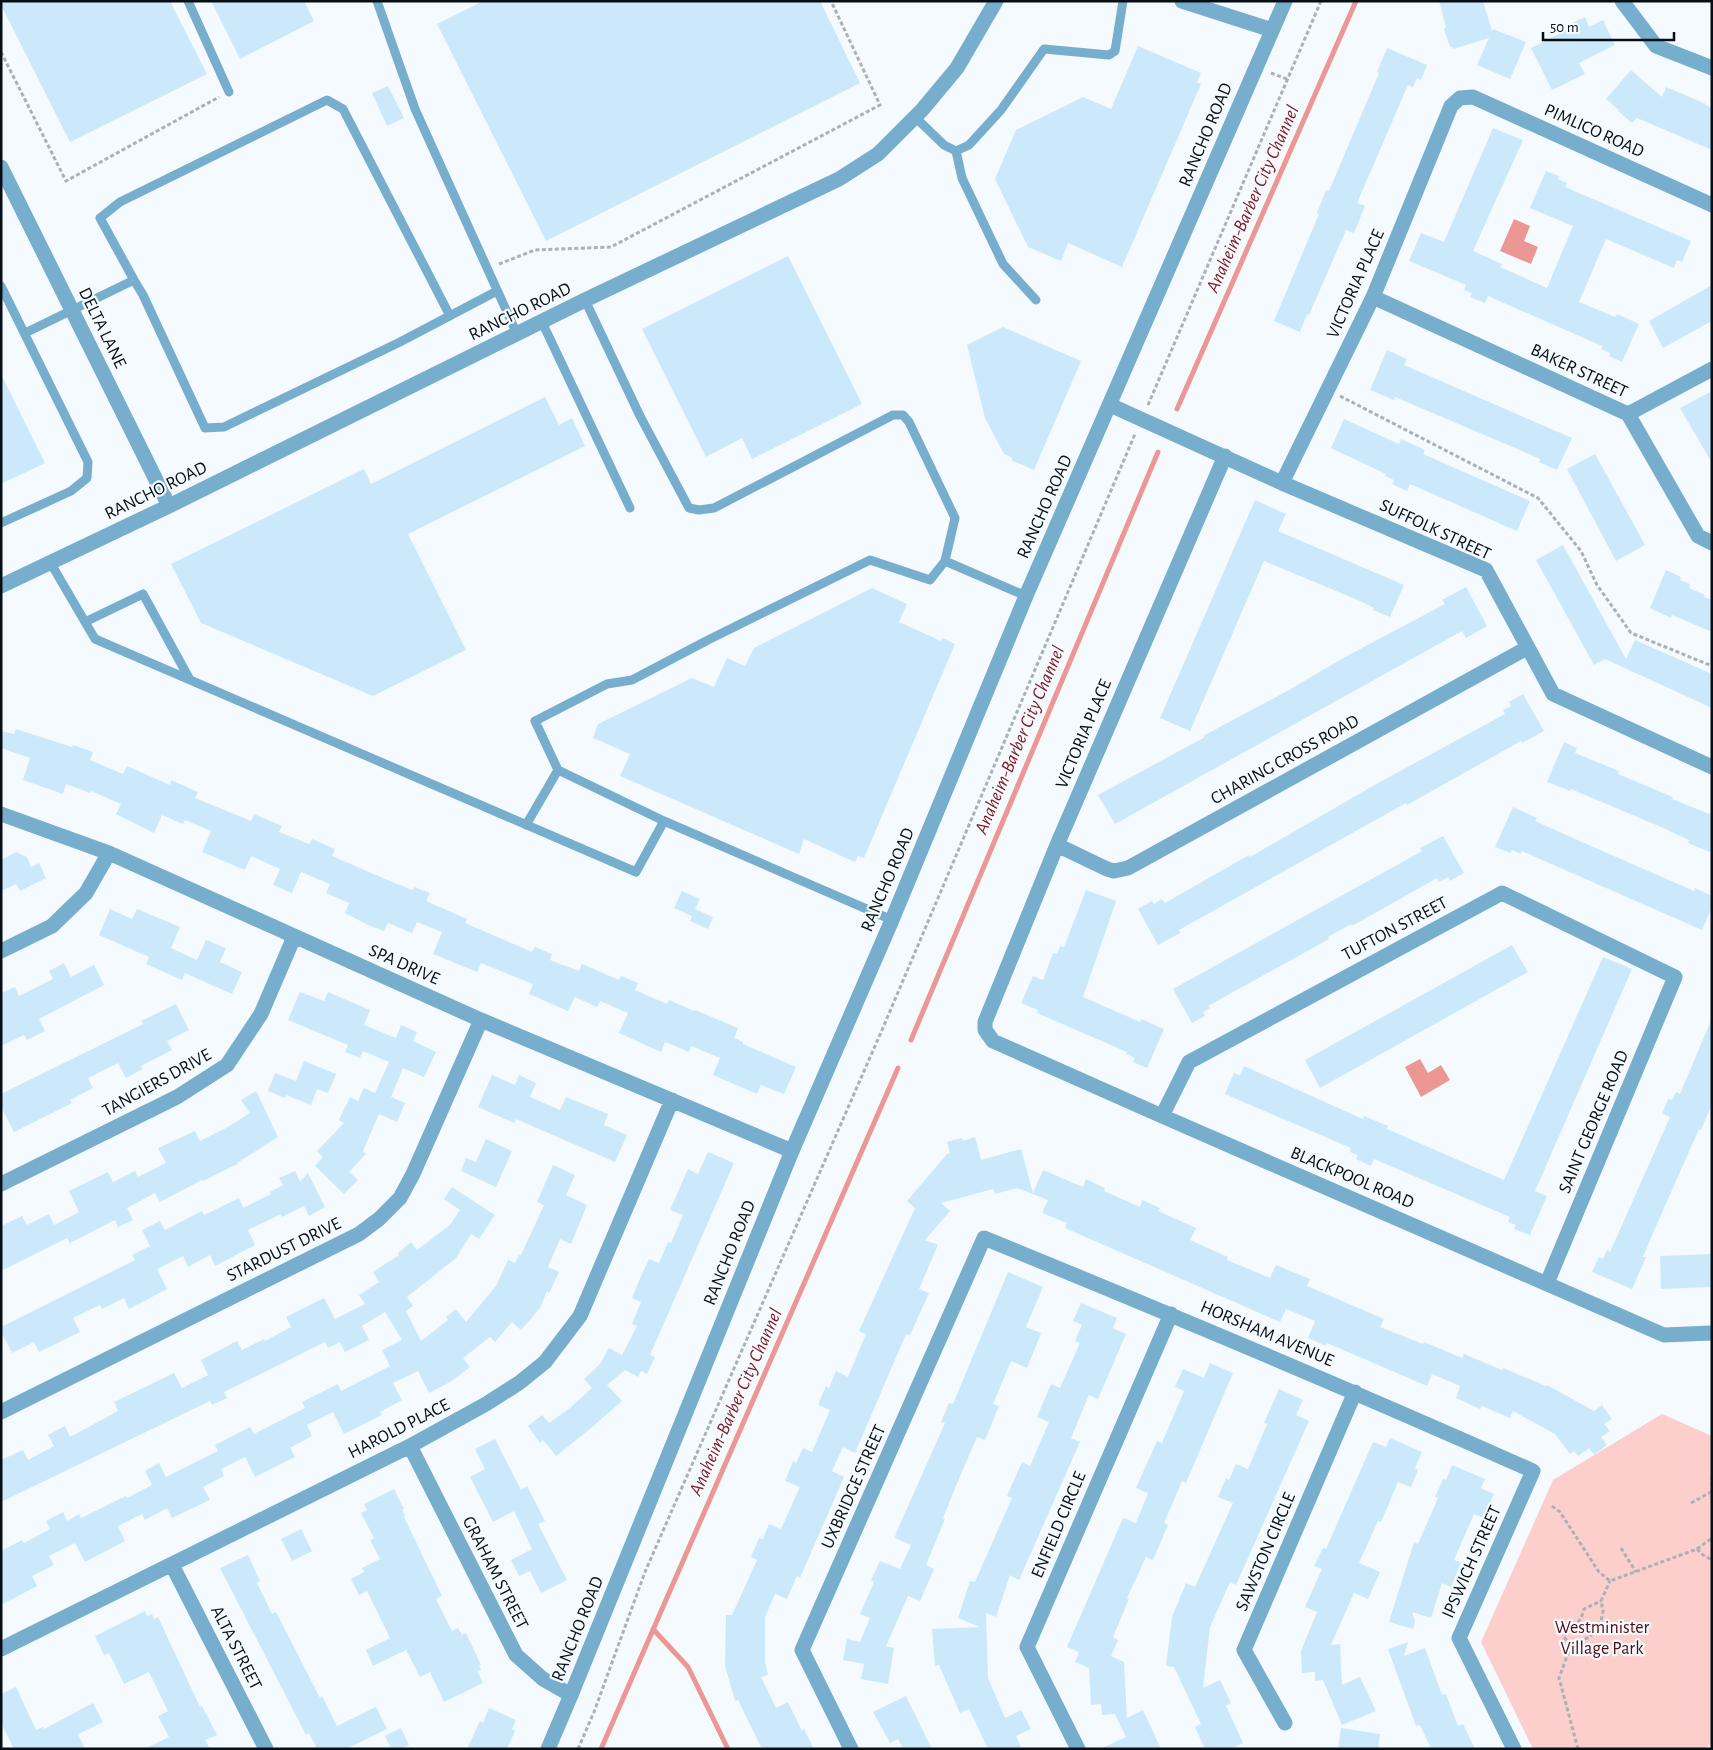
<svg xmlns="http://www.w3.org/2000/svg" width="1713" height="1750" font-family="'Alegreya Sans',sans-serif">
<rect width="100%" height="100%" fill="#f4fafe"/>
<!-- green -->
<path fill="#fccfcc" d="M1662,1414l50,22v308l-9,5h-170l-52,-107 72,-162z"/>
<!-- water -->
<path fill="#ed9794" d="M1514,219l16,7 -6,15 14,6 -7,17 -31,-13z
M1420,1059l8,14 13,-8 9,15 -29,17 -16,-30z"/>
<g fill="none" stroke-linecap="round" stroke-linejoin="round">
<!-- stream -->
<path stroke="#ed9794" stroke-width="5" d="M1177,409l179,-408
M911,1040l247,-588
M653,1629l35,38 40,82
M601,1749l297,-681"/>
</g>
<!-- building -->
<path fill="#cce9fb" d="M1,1h169l37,73 -137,68 -69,-137z
M211,1h93l10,20 -74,38z
M483,1h337l40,82 -314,158 -109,-217z
M1439,1h44l9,30 1,-2 33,13 -16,37 -33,-14 12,-27 -36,11 -1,-2h-2l-6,-18 2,-1z
M1585,17l4,10 14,-7 12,25 -36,18 6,11 -33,16 -21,-42 36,-18 -1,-4z
M1138,46l63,27 -4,9 4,2 -79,183 -54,-24 -7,18 -33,-14 -33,-68 21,-49 67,-33 28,12z
M1387,48l40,17 -6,15 -4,-2 -4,9 -5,-2 -51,118 8,3 -11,27 -8,-3 -37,85 -2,-1 -7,18 -26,-11 45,-107 -2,-1 9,-23 3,1 50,-118 -2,-1z
M1631,70l31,27 4,-10 40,17 -1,1 7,3v42l-75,-32 -5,5 -14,-12 1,-1 -13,-11z
M388,86l16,32 -17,8 -15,-33z
M1493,128l30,12 -50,111 29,13 -2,3 47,21 26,-62 -43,-18 16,-37 13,5 -1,3 9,4 -2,4 126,54 -9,21 -5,-2 -3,8 -68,-29 -27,63 36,15 2,-3 22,10 -17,38 -13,-6 1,-3 -9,-4 1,-3 -114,-50 -3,7 -15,-6 2,-4 -8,-3 2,-5 -57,-24 12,-28 23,9z
M788,256l74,148 -110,55 -10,-21 -36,19 -64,-128z
M1712,285v36l-49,27 -14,-27z
M1003,327l78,34 -47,109 -21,-9 -2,-4 -7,-3 -19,-36 -18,-73z
M1387,350l20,9 -3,6 168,73 -15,32 -18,-8 1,-3 -25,-11 -120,-51 -1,3 -24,-10z
M1,374l44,89 -44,21z
M1712,391v72l-32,-55z
M545,397l14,28 13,-7 13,28 -177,88 58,116 -93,46 -172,-73 -30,-59 193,-95 7,15z
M1344,419l55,25 2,-5 24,11 -2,4 107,47 -13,30 -107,-47 -3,7 -15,-7 2,-4 -9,-4 1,-2 -55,-26z
M1595,454l50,91 -29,16 -49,-92z
M1255,500l31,14 -8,17 126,54 -14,32 -17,-7 1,-2 -14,-7 -96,-40 -74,170 -30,-13z
M1563,545l63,114 9,-19 77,34v34l-107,-49 -11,6 -58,-105z
M1666,570l15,7 -1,3 10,4 -1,4 16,7 -1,2 8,3v32l-40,-17 -1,3 -21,-10z
M1466,587l21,39 -21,12 -4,-7 -347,193 -17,-29 107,-58 -2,-1 86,-46 56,-33 100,-53 -3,-4z
M872,588l35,16 -8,18 42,19 2,-3 12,6 -91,214 -6,-2 -3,6 -51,-23 -5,15 -179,-78 10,-22 -37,-16 5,-14 94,-46 22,9 13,-29 18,8 9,-18z
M1523,694l21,37 -22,12 -1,-2 -114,64 -1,-2 -43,24 -184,103 1,3 -22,12 -20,-36 14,-8 2,3 8,-5 3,4 84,-48 1,2 128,-74 127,-69 -2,-4 8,-4 -2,-4z
M16,729l56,18 1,-2 20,7 -3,8 33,14 4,-8 43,19 1,-5 27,12 -3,6 56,23 3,-7 28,12 -3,6 30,12 3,-5 23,10 -3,7 58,25 23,9 1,-3 16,6 -4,8 41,18 -2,4 67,29 3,-5 17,7 -2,6 29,11 3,-7 37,16 2,-4 17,7 -3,7 32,14 2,-4 25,11 1,-1 43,18 -4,10 9,4v2l53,23 -12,27 -23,-9 -4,9 -44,-19 7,-17 -29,-12 -2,6 -24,-10 -4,10 -42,-19 9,-20 -28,-12 -3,6 -22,-10 -7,14 -39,-17 4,-10 -52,-21 -4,9 -44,-18 9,-22 -25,-10 -5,11 -24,-10 -4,8 -16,-6 -23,-12 4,-10 -23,-10 4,-9 -29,-12 -9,21 -19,-8 7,-16 -29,-13 -6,14 -43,-18 9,-21 -26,-11 -2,4 -21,-9 -8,18 -38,-19 5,-10 -30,-13 -1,2 -24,-9 -3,10 -40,-14 7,-22 -29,-10v-17l13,3z
M1564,742l13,6 -2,5 44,18 -1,3 55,23 -1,2 40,16v38l-24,-10 1,-3 -28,-13 -90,-38 -1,2 -23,-9z
M1513,807l24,11 -2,3 56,25 103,45 1,-3 17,8v11l-10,23 -180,-79 -1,3 -9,-4 -2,3 -15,-6z
M1443,836l21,37 -14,8 -2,-4 -9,5 -2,-4 -85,48 -1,-2 -23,13 1,2 -121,67 2,2 -7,4 2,4 -13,7 -19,-34 233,-129 16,-9 -2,-3z
M16,852l11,5 4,10 8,-4 7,15 -26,13 -4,-7 -15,7v-31z
M1086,890l30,11 -33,96 57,25 1,-3 23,10 -17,39 -14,-6 2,-4 -9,-4 1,-2 -90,-39 1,-3 -17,-7 12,-27 10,4 10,-27 4,1 3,-8 4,1z
M682,891l18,8 -5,10 18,8 -5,12 -18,-8 2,-5 -18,-8z
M110,909l22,10 5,-10 43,18 -9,21 26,12 9,-20 20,8 -6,14 22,10 -10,22 -47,-21 -3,7 -36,-16 3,-7 -50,-22z
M1512,945l16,27 -208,116 -15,-28z
M1603,957l29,12 -97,222 12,5 -17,39 -16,-6 2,-4 -8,-3 2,-5 -136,-58 -3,7 -15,-7 2,-4 -8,-3 1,-4 -126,-54 9,-21 6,2 4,-9 119,53 1,-3 24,10 -1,3 117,51z
M64,963l7,14 23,-12 10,20 -65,34 6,12 -18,9 -3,-5 -23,11v-53l14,-6 4,9 34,-17 -4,-8z
M300,992l24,9 4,-9 42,18 -6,15 32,13 5,-13 16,7 -4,9 23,11 -12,25 -21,-9 -12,29 14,6 -8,19 -18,-8 -16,37 3,3 -17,18 9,8 -14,14 -29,-28 8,-9 -6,-6 27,-28 -5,-3 11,-23 8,4 6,-13 11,5 14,-31 -26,-11 -3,7 -15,-6 3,-7 -60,-25z
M176,1004l13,26 -22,11 5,9 -31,16 2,3 -17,9 -8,-15 -30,15 5,10 -23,12 2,3 -58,29 -13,-25v-13l142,-70 -2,-3z
M1712,1018v86l-11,26 -2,-1 -46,104 -10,24h3l-14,32 -40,-17 7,-15 4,2 4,-9 3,2 60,-135 -8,-3 6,-15 4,1 4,-8 4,2z
M304,1061l32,13 -8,19 -11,-4 -6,16 -25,-10 -1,3 -17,-7 7,-18 21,8z
M492,1075l23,10 4,-10 17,8 -6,14 30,13 6,-13 42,17 -4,11 23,10 -12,27 -99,-43 -2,4 -36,-16z
M256,1091l22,46 -41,26v1l-34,17 -1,-1 -42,22 -5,-9 -28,15 6,12 -15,7 -3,-7 -45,23 -3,-5 -66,33v-45l21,-10 5,9 22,-11 5,11 25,-13 -10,-21 39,-19 5,10 22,-11 3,6 28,-14 -8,-15 37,-17 5,10 26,-13 24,-15 -9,-13z
M975,1137l6,23 40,-11 12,44 10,-23 40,17 3,-8 19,9 -1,3 36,16 2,-7 18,8 -2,3 38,17 -6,12 38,17 -1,3 43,18 6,-13 34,14 -3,7 77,33 -4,8 43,17 1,-2 38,16 2,-4 38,16 1,-2 43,18 1,-1 47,26 8,-6 10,14 -8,5 6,7 -9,6 6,8 -13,10 -5,-7 -11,8 -4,-5 -4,3 -15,-20 -42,-23 -3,7 -28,-12 -2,3 -24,-11 4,-12 -28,-12 -5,12 -100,-43 -1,3 -18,-8 7,-17 -29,-12 -6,13 -215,-94 2,-5 -25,-10 6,-13 -31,-12 -22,6 -2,-5 -52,14 9,8 -25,29 13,5 -19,44 10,4 -19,42 -4,-1 -51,119 -12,-6 -11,24 12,6 -44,101 -3,-2 -10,23 -12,-5 -10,23v45l3,13 -7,2 15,31 12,-6 14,29 2,-2 10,20h-52l-24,-49 -3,1 -10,-35 1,-51h6l25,-55 -6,-3 8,-19 4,1 6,-15 12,5 19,-42 -15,-6 8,-20 3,2 7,-15 9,4 18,-42 -12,-5 8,-19 3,2 7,-17 12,6 18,-43 -7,-3 56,-123 -8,-7 40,-47 3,-1 -3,-11 15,-4 1,3z
M486,1139l26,12 -16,36 -35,-16 5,-13 10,4z
M708,1152l26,11 -84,192 5,2 -8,17 -6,-3 -3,6 -13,-7 -18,15 15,16 -32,28 -34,27 -13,-16 -3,3 -12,-17 14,-11 7,8 21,-15 22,-20 -8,-9 16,-15 9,-16 13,7 15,-29 -5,-2 9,-22 -9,-4 9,-22 8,-17 10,4 9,-21 3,1 12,-28 -13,-5 18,-41 10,5z
M553,1165l22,10 -9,20 21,10 -16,39 -11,-5 -12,28 11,5 -10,21 -2,-2 -7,17 -19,22 -9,-8 -17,20 -5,-5 -27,21 7,9 -20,15 -21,11 -11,-22 -25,12 9,17 -22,12 2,3 -38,19 -11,-22 -26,13 5,11 -22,12 5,9 -40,20 -10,-20 -24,12 3,7 -21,11 7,13 -38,18 -5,-10 -22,12 -3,-6 -24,12 7,15 -40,21 -10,-19 -26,13 5,9 -22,11 5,10 -36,19v-54l21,-11 2,3 26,-14 -4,-8 17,-9 4,9 12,-7 2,4 45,-22 1,2 25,-13 -7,-14 14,-8 7,14 52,-26 -3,-6 35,-18 4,7 51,-26 -3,-6 36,-18 3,7 49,-25 -8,-16 20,-10 -17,-28 -23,14 7,14 -24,12 -5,-10 -12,6 -3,-6 -101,50 3,6 -15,7 -2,-4 -209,101v-42l22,-10 5,10 26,-14 -6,-11 17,-9 5,11 48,-26 -4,-9 60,-29 8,15 26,-13 -7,-15 36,-19 5,9 22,-11 1,2 26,-14 -5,-10 38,-19 11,21 30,-15 -6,-9 20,-13 -6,-10 26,-17 -1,-2 13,-11 6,8 33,-25 10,-15 -16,-11 8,-12 43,28 -16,24 -8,-5 -15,24 -49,39 6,9 -7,5 15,30 27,-21 -2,-3 10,-8 10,13 30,-36 12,-26 7,3 4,-8h2l23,-50 -7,-3z
M295,1171l5,11 8,-9 17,34 -16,9 -5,-10 -22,11 -1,-3 -33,16 7,15 -40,21 -5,-11 -22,12 -5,-11 -26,13 10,20 -38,20 -5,-11 -22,11 -2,-4 -27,13 7,14 -41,20 -5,-10 -22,11 -11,-21v-5l134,-67 -3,-5 18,-9 -8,-16 18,-9 5,9 37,-19 2,4 35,-17 4,10 28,-14 -1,-2 13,-7 -4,-7z
M1712,1254v33l-51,2 -1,-33z
M1008,1272l35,15 -17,40 15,6 -14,35 -16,-7 -18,43 6,2 -14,34 -8,-3 -19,44 -15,37 2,1 -19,46 8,4 -14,32 -12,-5 -22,50 8,2 -6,36 -27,-5 3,-15 -21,-4 4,-21 13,3 10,-24 -10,-4 14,-32 -3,-2 9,-19 20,8 11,-24 -16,-7 1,-5 49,-110 -4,-1 8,-19 4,1z
M1081,1303l36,15 -4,10 13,6 -28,65 -9,-4 -18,43 9,4 -61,138 -9,-5 -14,42 -10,-4 2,65 17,40 16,-8 10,19 -15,7 6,13h-34l-19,-40 -9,4 -21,-48 -4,1 -3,-37 48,-2 -22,-9 12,-37 5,1 37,-84 -5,-2 15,-34 8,4 19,-44 -12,-5 8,-19 6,-14 9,4 20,-45 -5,-2 7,-16 -9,-4z
M1210,1363l23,10 -47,110 -4,-2 -18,42 4,2 -15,35 -7,-3 -19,41 2,1 -16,38 5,3 -7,16 13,6 3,56 16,-8 18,39h-61l26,-12 -11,-23 -13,1 -1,-11 -10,1 -2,-37 -14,-6 4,-10 -12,-5 56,-129 13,5 12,-30 -12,-5 21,-47 5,2 22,-52 -9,-4 8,-18 21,9z
M1279,1389l24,11 -7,15 13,6 -73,164 -6,-3 -20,45 -7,61 17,-8 11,23 -5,3 17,37 -13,6h-25l-10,-22 6,-3 -27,-57 -8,-1 6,-49 14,-34 9,4 38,-84 -15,-6 8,-19 3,2 7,-16 12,5 19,-45 -3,-1z
M1390,1438l32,14 -7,16 3,2 -7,17 -13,-5 -17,40 -3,-1 -19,42 21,9 -12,27 -14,-6 -23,52 9,-1 2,41 18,-8 16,34 -34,14 -19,-45 -8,1v-9l-13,1 -1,-22 16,-39 -12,-5 17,-38 -8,-3 9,-18 3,1 47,-107 13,5z
M495,1439l26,51 6,-4 18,35 -7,3 29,56 -26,13 -11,-22 -11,5 -8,-16 21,-11 -18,-38 -21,11 -23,-45 15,-8 -10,-20z
M1452,1465l33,14 -4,9 13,6 -11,24 -9,-4 -20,46 7,2 -10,25 -9,-4 -11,35 -19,-6 3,9 -2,8 -24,-7 25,-80 4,2 20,-46 -3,-1 8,-18 3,1z
M394,1489l10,20h-2l3,7 -1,1 38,79 -6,3 16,32 6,-3 4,7 4,-2 15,32 -2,1 2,4 -4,1 6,12 -39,19 -14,-30 -10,5 -14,-27 -33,16 -7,-16 24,-12 -23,-47 -8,4 -8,-16 13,-7 -2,-4 18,-9 -10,-19 4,-2 -13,-25 6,-3 -3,-6z
M301,1529l11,22 -20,10 -11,-22z
M248,1555l12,26 -3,2 15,31 4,-2 44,86 2,-2 15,30 39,-19 11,22 -41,20h-29l-8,-16 -3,2 -86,-167z
M145,1611l2,5 5,-2 2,5 4,-2 42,90 2,-1 15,29 -12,5 5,9h-66l25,-12 -11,-21 10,-5 -19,-39 -25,12 -15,-31 -5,2 -9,-19z
M1408,1642l-4,14 21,-8 17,47 4,-1 12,32 5,-2 12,25h-44l-11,-24 -4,1 -28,-77z
M16,1687l20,43 7,-3 1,2 49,-26 10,19 -25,12 7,15h-71l-13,-26v-29z
M906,1696l26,53h-29l-5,-10 -8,4 -17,-31z
M489,1708l27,12 -4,9 3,2 -8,18h-40l13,-28 3,2z
M401,1728l8,17 -8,4h-10l-6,-13z
M1341,1728l39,6 -2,15h-40z"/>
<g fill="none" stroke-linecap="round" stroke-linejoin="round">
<!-- path -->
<path stroke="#abb2b6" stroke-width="3" stroke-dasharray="4 2.5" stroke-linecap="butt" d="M1,52l65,129 153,-84
M1271,73l16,6
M499,264l36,-14 76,-3 269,-142 -49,-104
M1340,396l198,102 43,53 16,34 34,48 81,33
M1148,405l173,-404
M1712,1476v25
M1691,1503l20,-11
M1552,1506l8,6 39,60 11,9 87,-32 6,6 9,5
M1621,1548l15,24
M1697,1549l15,-11
M1571,1645l-8,-9c11,-8 18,-14 21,-27l17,-8
M578,1749l16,-37 51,-140 237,-542 253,-596
M1578,1749l-19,-71 12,-33 19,-8 11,-16 2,-10 -2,-10 9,-20"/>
<!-- service -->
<path stroke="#77aece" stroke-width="9" d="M188,1l41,91
M377,1l38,108 102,225
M915,117l29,28 12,6 13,-6 32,-35 43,-61 65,6 6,-4 8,-50
M956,151l6,27 41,86 33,36
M134,280l-34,-62 20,-16 207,-102 16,9 107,207
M1,286l87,176 -1,16 -16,13 -70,32
M585,300l55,116 49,92 10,2 15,-2 179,-93h10l6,7 46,96 -10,43
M542,322l88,186
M25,333l109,-53 9,15 62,133 19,-1 176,-85 97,-51
M50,562l45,77 541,233 28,-51 228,99
M85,622l58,-28 47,86
M664,821l-106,-51 -23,-49 72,-37 25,-4 76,-40 162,-80 60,20 15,-19 81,35
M526,825l32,-55"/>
<!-- minor -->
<path stroke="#77aece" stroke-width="15" d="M1182,1l90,29
M1622,1l34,45 56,22
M1,167l168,339
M1373,297l255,117 70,122 14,7
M1110,405l172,78 204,87 67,124 159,73
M1628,414l84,-45
M1225,456l-168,389 -72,177v8l8,11 169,75 502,219 48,-2
M1282,483l91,-186 78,-191 9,-8 13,-1 239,108
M1,586l168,-80 416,-206 254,-121 39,-25 44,-44 35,-42 39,-67
M1,814l108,39 372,167 311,131
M1057,845l50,24 7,2 14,-3 399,-220
M1,951l51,-25 34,-33 23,-40
M1162,1116l27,-54 313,-169 173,84 -128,306
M1,1184l176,-87 50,-32 34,-51 33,-77
M1,1412l358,-178 20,-15 21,-21 13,-24 68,-154
M410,1446l106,209 27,24 28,16
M172,1565l94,184
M1,1649l409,-203 76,-42 33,-21 26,-21 35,-46 92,-216
M1285,1723l-41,-73 111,-258
M851,1749l-49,-99 182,-412c184,75 367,152 549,233l-74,167 55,111
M1078,1749l-51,-102 144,-333"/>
<!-- tertiary -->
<path stroke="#77aece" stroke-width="15" d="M548,1749l23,-54 221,-544 100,-231 134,-324 259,-595"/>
</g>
<g text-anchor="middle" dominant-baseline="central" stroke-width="4.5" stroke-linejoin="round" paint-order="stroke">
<!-- street labels -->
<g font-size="18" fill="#060f15" stroke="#f4fafe">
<text transform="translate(1594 131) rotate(24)">PIMLICO ROAD</text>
<text transform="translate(1206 135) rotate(-67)">RANCHO ROAD</text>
<text transform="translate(1356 284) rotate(-66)">VICTORIA PLACE</text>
<text transform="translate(520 312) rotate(-26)">RANCHO ROAD</text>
<text transform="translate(102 328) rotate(64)">DELTA LANE</text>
<text transform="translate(1579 371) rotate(25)">BAKER STREET</text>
<text transform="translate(156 491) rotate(-26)">RANCHO ROAD</text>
<text transform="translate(1045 507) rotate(-66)">RANCHO ROAD</text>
<text transform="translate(1435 530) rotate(25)">SUFFOLK STREET</text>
<text transform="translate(1084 734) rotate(-67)">VICTORIA PLACE</text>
<text transform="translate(1285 760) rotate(-29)">CHARING CROSS ROAD</text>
<text transform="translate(888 880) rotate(-67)">RANCHO ROAD</text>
<text transform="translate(1395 929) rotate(-28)">TUFTON STREET</text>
<text transform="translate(404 965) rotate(24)">SPA DRIVE</text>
<text transform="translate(157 1083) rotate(-29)">TANGIERS DRIVE</text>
<text transform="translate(1594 1122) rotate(-67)">SAINT GEORGE ROAD</text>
<text transform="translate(1352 1178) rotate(23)">BLACKPOOL ROAD</text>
<text transform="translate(284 1250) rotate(-26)">STARDUST DRIVE</text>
<text transform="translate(730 1253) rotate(-68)">RANCHO ROAD</text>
<text transform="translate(1267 1334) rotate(23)">HORSHAM AVENUE</text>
<text transform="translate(399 1429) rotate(-27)">HAROLD PLACE</text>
<text transform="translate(854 1487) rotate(-66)">UXBRIDGE STREET</text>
<text transform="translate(1059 1525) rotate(-67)">ENFIELD CIRCLE</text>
<text transform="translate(1266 1552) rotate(-67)">SAWSTON CIRCLE</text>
<text transform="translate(1472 1562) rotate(-66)">IPSWICH STREET</text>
<text transform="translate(495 1573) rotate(63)">GRAHAM STREET</text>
<text transform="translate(578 1629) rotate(-68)">RANCHO ROAD</text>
<text transform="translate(236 1648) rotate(63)">ALTA STREET</text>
</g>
<!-- park labels -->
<g font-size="18" fill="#550912" stroke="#f4fafe">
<text x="1602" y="1628">Westminister<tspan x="1602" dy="21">Village Park</tspan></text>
</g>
<!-- water labels -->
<g font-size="19" font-style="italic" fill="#801c24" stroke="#f4fafe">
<text transform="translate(1253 199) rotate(-66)">Anaheim-Barber City Channel</text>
<text transform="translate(1020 740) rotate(-67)">Anaheim-Barber City Channel</text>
<text transform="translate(736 1402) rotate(-66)">Anaheim-Barber City Channel</text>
</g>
</g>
<!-- border -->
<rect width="1713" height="1750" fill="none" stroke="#060f15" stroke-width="5"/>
<!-- scale -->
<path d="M1543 32v8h131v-8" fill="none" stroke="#060f15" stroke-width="2.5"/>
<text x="1550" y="32" font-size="15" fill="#060f15" stroke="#f4fafe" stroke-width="4" paint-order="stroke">50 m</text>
</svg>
